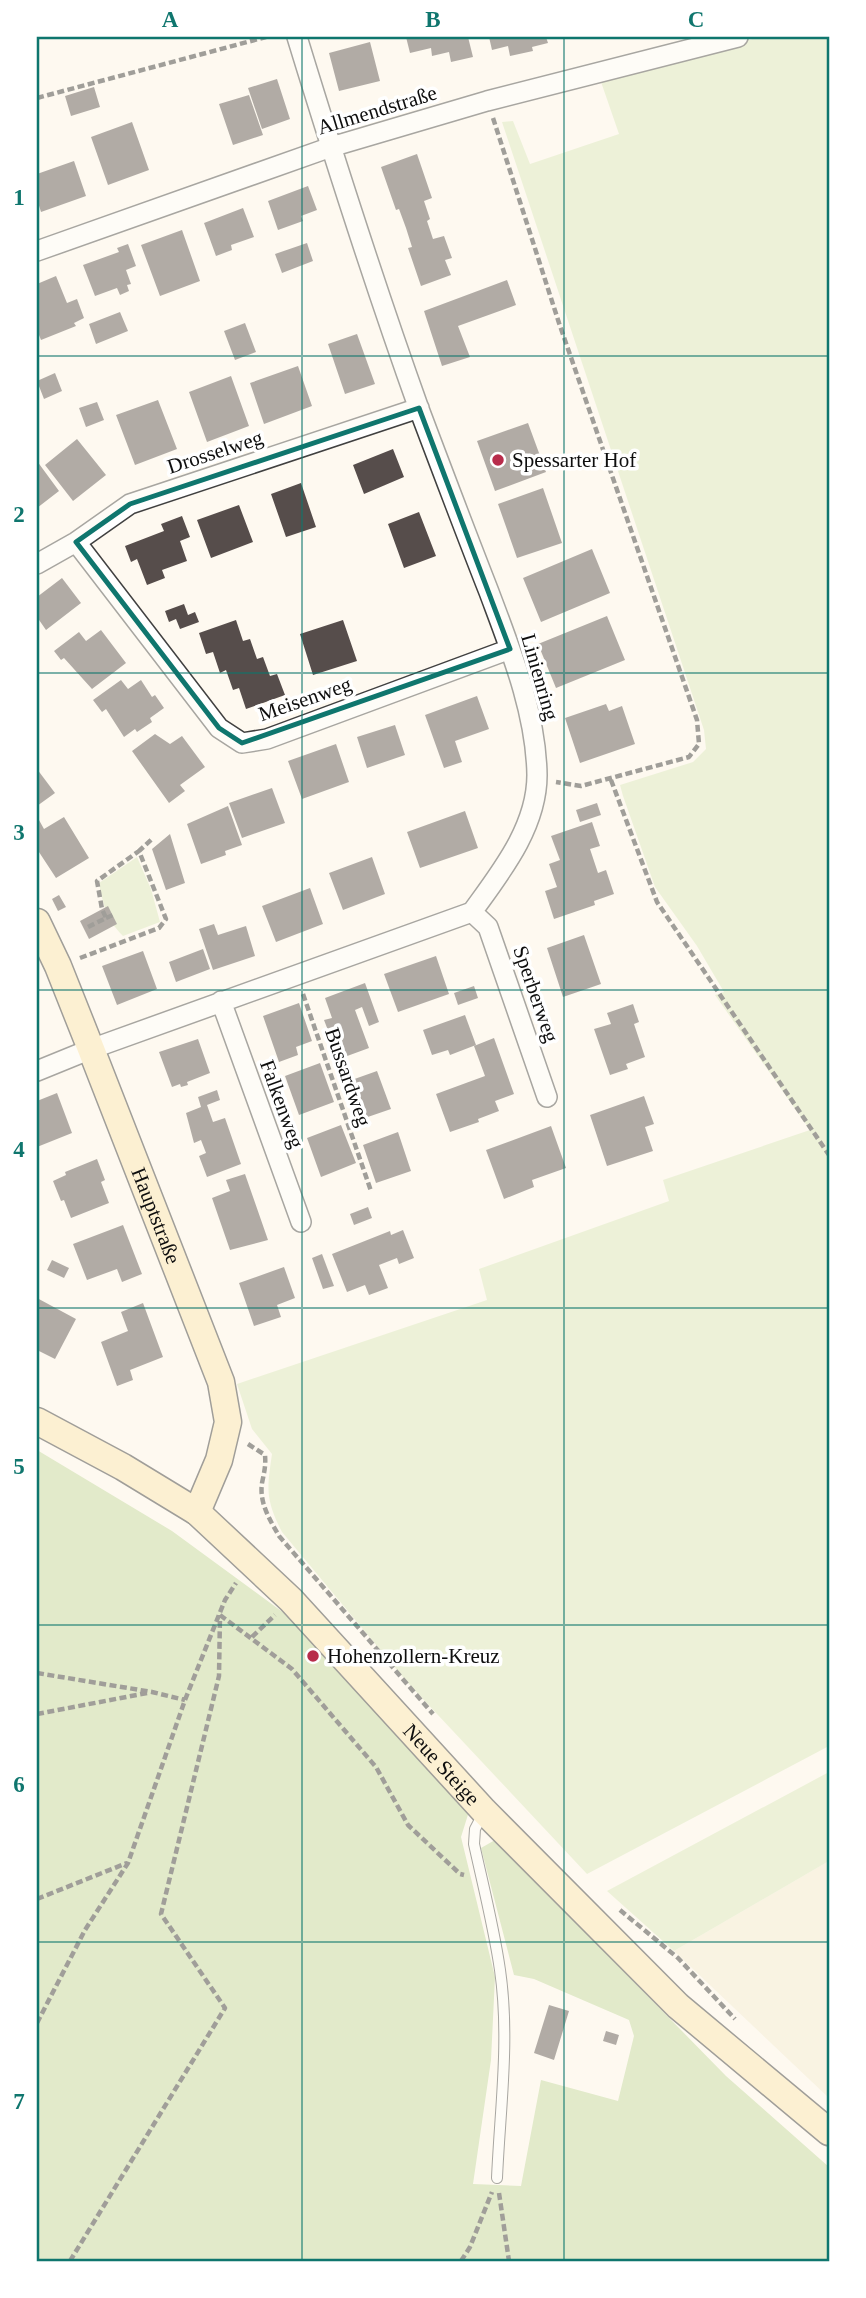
<svg xmlns="http://www.w3.org/2000/svg" width="866" height="2298" font-family="Georgia,serif">
<rect width="100%" height="100%" fill="#fef9f0"/>
<!-- farmland -->
<path fill="#f3ead1" d="M829,1861v237l-155,-147z"/>
<!-- green -->
<path fill="#dae7bb" d="M760,37h69v1709l-242,128 -180,-192 -125,-150c-17,-33 -15,-43 -10,-78l-20,-25 -15,-45 250,-84 -8,-31 190,-68 -6,-21 147,-50 -95,-135 9,-3 -27,-46 -42,-59 -32,-91 -3,-11 73,-23 13,-13 -2,-19 -202,-608 11,-1 17,43 89,-30 -19,-55z
M137,857l14,32 9,33 -37,14c-16,-16 -20,-31 -24,-53z
M829,1772v89l-155,90 -67,-60z"/>
<!-- forest -->
<path fill="#c0d79b" d="M37,1450l135,81 131,96 168,178 -10,32 34,140 -4,83 -18,124 48,2 20,-106 77,21 16,-65 -5,-16 -95,-41 -20,-4 -33,-127 14,-8 231,236 103,91v94h-792z"/>
<!-- building -->
<path fill="#564d4b" d="M406,37h62l5,20 -22,5 -2,-10 -17,4 -1,-8 -21,5z
M489,37h57l2,6 -16,4 1,4 -23,5 -2,-10 -16,4z
M370,42l10,39 -41,10 -10,-38z
M277,79l13,40 -28,10 -14,-41z
M94,87l6,20 -29,9 -6,-20z
M249,95l14,40 -30,10 -14,-41z
M132,122l17,48 -41,15 -17,-48z
M417,154l15,44 -8,3 6,18 -3,2 6,18 11,-3 8,22 -7,2 6,15 -30,11 -13,-38 4,-1 -6,-19 -7,-19 -3,1 -15,-43z
M74,161l12,35 -45,16 -4,-13v-25z
M308,186l9,24 -16,6 2,5 -25,9 -10,-29z
M243,208l11,29 -23,8 1,5 -16,6 -12,-33z
M182,230l18,51 -40,15 -19,-51z
M307,243l6,18 -31,12 -7,-19z
M128,244l8,22 -10,4 5,14 -4,1 2,6 -9,4 -3,-7 -22,8 -12,-31 36,-13 -2,-4z
M56,276l11,27 10,-4 7,19 -10,5 2,3 -35,14 -4,-10v-46z
M507,280l9,25 -58,21 12,31 -28,9 -18,-55z
M120,312l8,19 -32,13 -7,-20z
M245,323l11,29 -21,8 -11,-29z
M357,334l18,50 -30,10 -17,-50z
M298,366l14,40 -48,18 -14,-41z
M55,373l7,18 -18,8 -7,-18z
M231,376l18,50 -42,16 -18,-50z
M158,400l19,49 -42,16 -19,-50z
M97,402l7,18 -18,7 -7,-19z
M528,423l18,49 -51,19 -18,-50z
M77,439l29,36 -33,26 -28,-36z
M393,449l11,28 -40,17 -11,-29z
M37,461l22,30 -22,17z
M301,483l15,44 -30,10 -15,-43z
M543,488l19,55 -45,15 -19,-54z
M239,505l14,37 -42,16 -14,-38z
M419,512l17,44 -32,12 -16,-44z
M182,516l8,21 -10,4 7,20 -25,9 3,8 -18,7 -10,-26 -6,3 -6,-16 39,-15 -3,-7z
M592,549l18,44 -69,29 -18,-44z
M62,578l19,25 -35,27 -9,-13v-20z
M184,604l4,11 7,-3 4,10 -19,7 -4,-10 -7,3 -4,-11z
M607,616l18,44 -69,28 -18,-44z
M236,620l7,21 7,-2 7,20 6,-2 7,19 7,-2 8,21 -39,14 -7,-21 -6,2 -7,-20 -6,3 -7,-21 -7,2 -7,-21z
M343,620l14,41 -44,14 -13,-41z
M101,630l25,33 -34,26 -28,-31 -3,2 -7,-9 25,-19 7,9z
M121,680l7,9 13,-9 11,17 3,-2 9,13 -14,10 2,4 -15,10 -2,-3 -11,8 -18,-28 -4,3 -9,-12z
M477,696l12,33 -34,12 7,21 -18,6 -19,-53z
M606,704l3,7 13,-5 13,38 -55,19 -15,-45z
M395,725l10,30 -38,13 -10,-31z
M155,734l15,10 12,-8 23,31 -25,18 5,6 -16,12 -37,-52z
M336,744l13,38 -47,17 -14,-38z
M37,769l18,24 -18,13z
M272,788l13,35 -43,15 -13,-35z
M597,803l4,12 -21,7 -4,-12z
M228,806l14,39 -17,6 1,4 -25,9 -14,-40z
M465,811l13,37 -58,20 -13,-36z
M64,817l25,41 -33,20 -19,-29v-27l2,-2 5,9z
M592,822l8,24 -10,3 8,24 8,-3 8,24 -20,7 1,4 -41,14 -9,-28 12,-4 -8,-23 11,-4 -9,-24z
M170,834l15,49 -19,7 -14,-41z
M372,857l13,37 -42,16 -14,-37z
M310,888l13,36 -47,18 -14,-36z
M59,895l7,12 -8,4 -6,-12z
M108,906l9,18 -28,15 -9,-18z
M214,924l4,11 28,-9 9,30 -42,14 -14,-41z
M584,935l17,49 -38,13 -16,-49z
M203,949l7,20 -34,13 -7,-20z
M143,951l14,38 -40,16 -15,-39z
M436,956l13,38 -51,18 -14,-38z
M365,983l14,39 -10,4 -7,-19 -7,3 14,38 -30,11 -15,-39 8,-2 -7,-20z
M474,986l4,12 -20,7 -4,-12z
M299,1003l13,38 -16,6 2,8 -19,7 -16,-46z
M633,1004l6,18 -5,2 11,33 -19,7 2,5 -18,6 -16,-46 17,-5 -4,-11z
M465,1015l11,30 -26,10 -2,-5 -16,5 -9,-25z
M494,1038l20,56 -19,7 4,10 -21,8 1,3 -29,10 -14,-38 49,-18 -11,-30z
M198,1039l12,34 -23,9 1,3 -7,2 -1,-3 -8,3 -13,-35z
M320,1063l14,39 -35,13 -14,-39z
M377,1071l14,38 -32,11 -13,-38z
M217,1090l3,10 -13,5 6,17 12,-4 16,46 -34,13 -8,-21 7,-3 -5,-13 -7,3 -8,-30 15,-6 -3,-10z
M57,1093l15,40 -35,14v-46z
M644,1096l10,28 -9,3 8,24 -46,15 -17,-51z
M341,1125l15,38 -35,14 -14,-39z
M551,1126l15,42 -34,12 2,7 -30,12 -18,-49z
M398,1132l13,39 -35,12 -13,-38z
M97,1159l8,21 -4,2 8,21 -38,15 -7,-18 -3,1 -8,-20 13,-6 -1,-3z
M245,1174l23,66 -38,10 -18,-52 18,-7 -4,-11z
M368,1207l4,11 -18,7 -4,-11z
M123,1225l19,49 -20,8 -5,-13 -30,11 -14,-36z
M403,1230l11,28 -15,6 -2,-6 -18,7 9,23 -19,7 -4,-10 -18,7 -15,-38 58,-23 1,4z
M322,1254l12,32 -11,3 -11,-31z
M52,1260l17,8 -5,10 -17,-8z
M284,1267l11,31 -18,7 4,12 -27,9 -15,-43z
M37,1298l39,21 -21,40 -18,-9z
M143,1303l20,54 -33,13 3,10 -16,6 -16,-44 27,-11 -7,-19z
M549,2005l20,6 -15,49 -20,-7z
M606,2031l13,4 -3,10 -13,-4z"/>
<g fill="none" stroke-linecap="round" stroke-linejoin="round">
<defs>
<path id="lane" d="M484,1812l-9,17 -1,15c9,41 20,84 26,126 10,69 0,139 -3,208"/>
<path id="street" d="M37,251l294,-104 156,-46 251,-64
M76,542l143,186 23,15 25,-4 243,-90
M37,564l39,-22 54,-38 289,-96
M472,912l16,15 59,170
M221,1001l80,221
M37,1071l54,-22 381,-137c29,-40 65,-85 65,-137 -1,-63 -26,-124 -48,-183 -24,-61 -47,-122 -70,-183 -44,-123 -84,-248 -122,-372"/>
<g id="secondary">
<path id="s1" d="M37,922l21,44 33,83 130,333 7,40 -9,38 -22,52"/>
<path id="s2" d="M37,1421l86,46 74,45 94,88 193,211 194,195 151,126"/>
</g>
</defs>
<!-- lane casing -->
<use href="#lane" stroke="#414141" stroke-width="12"/>
<!-- street casing -->
<use href="#street" stroke="#414141" stroke-width="22"/>
<!-- secondary casing -->
<use href="#secondary" stroke="#303030" stroke-width="29"/>
<!-- path -->
<path stroke="#303030" stroke-width="4.5" stroke-dasharray="7 3.5" stroke-linecap="butt" d="M37,98l229,-61
M493,118l66,205 138,397 2,24 -10,13 -108,29 -25,-4
M611,780l46,122 172,253
M106,918l7,-3
M88,927l18,-9 -4,-9 -5,-28 42,-30
M80,958l79,-30 7,-9 -27,-68 13,-12
M303,994l68,197
M248,1444l17,11c1,11 -1,18 -3,28 -3,20 8,37 17,53l154,178
M220,1615l72,54 84,98 32,58 52,49 4,1
M252,1637l23,-22
M37,1673l115,19 33,8
M37,1714l110,-21
M37,1899l90,-36
M620,1910l58,48 57,61
M37,2023l48,-93 43,-67 57,-163 40,-100 11,-17
M499,2193l10,68
M70,2261l155,-253 -64,-94 58,-238 1,-61
M461,2261l9,-14 22,-55"/>
<!-- lane -->
<use href="#lane" stroke="#fff" stroke-width="10"/>
<!-- street -->
<use href="#street" stroke="#fff" stroke-width="19"/>
<!-- secondary -->
<use href="#secondary" stroke="#fbe5ae" stroke-width="26"/>
</g>
<!-- marked area -->
<path d="M0 0H866V2298H0ZM419,408l91,241 -268,94 -23,-15 -143,-186 54,-38z" fill="#fef9f0" fill-opacity=".55" fill-rule="evenodd"/>
<path fill="none" stroke="#0f766e" stroke-width="5" stroke-linejoin="round" d="M419,408l91,241 -268,94 -23,-15 -143,-186 54,-38z"/>
<!-- grid -->
<path fill="none" stroke="#0f766e" stroke-width="2" stroke-opacity="0.55" d="M302,37v2224M564,37v2224M37,356h792M37,673h792M37,990h792M37,1308h792M37,1625h792M37,1942h792"/>
<!-- markers -->
<g fill="#b82c4b" stroke="#fff" stroke-width="2.5">
<circle cx="498" cy="460" r="7"/>
<circle cx="313" cy="1656" r="7"/>
</g>
<g text-anchor="middle" dominant-baseline="central" stroke-width="7" stroke-linejoin="round" paint-order="stroke">
<!-- street labels -->
<g font-size="21" fill="#0e0e0e" stroke="#fff">
<text transform="translate(377 110) rotate(-17)">Allmendstraße</text>
<text transform="translate(215 452) rotate(-18)">Drosselweg</text>
<text transform="translate(540 677) rotate(74)">Linienring</text>
<text transform="translate(305 699) rotate(-19)">Meisenweg</text>
<text transform="translate(536 994) rotate(71)">Sperberweg</text>
<text transform="translate(348 1077) rotate(71)">Bussardweg</text>
<text transform="translate(282 1104) rotate(70)">Falkenweg</text>
<text stroke="none"><textPath href="#s1" startOffset="317">Hauptstraße</textPath></text>
<text stroke="none"><textPath href="#s2" startOffset="536">Neue Steige</textPath></text>
</g>
<!-- poi labels -->
<g font-size="21" fill="#0e0e0e" stroke="#fff" text-anchor="start">
<text x="512" y="460">Spessarter Hof</text>
<text x="327" y="1656">Hohenzollern-Kreuz</text>
</g>
</g>
<!-- border -->
<rect width="866" height="2298" fill="none" stroke="#ffffff" stroke-width="77"/>
<rect x="38" y="38" width="790" height="2222" fill="none" stroke="#0f766e" stroke-width="2.5"/>
<g font-size="23" text-anchor="middle" font-weight="bold" fill="#0f766e">
<text x="170" y="27">A</text>
<text x="433" y="27">B</text>
<text x="696" y="27">C</text>
<text x="19" y="205">1</text>
<text x="19" y="522">2</text>
<text x="19" y="840">3</text>
<text x="19" y="1157">4</text>
<text x="19" y="1474">5</text>
<text x="19" y="1792">6</text>
<text x="19" y="2109">7</text>
</g>
</svg>
